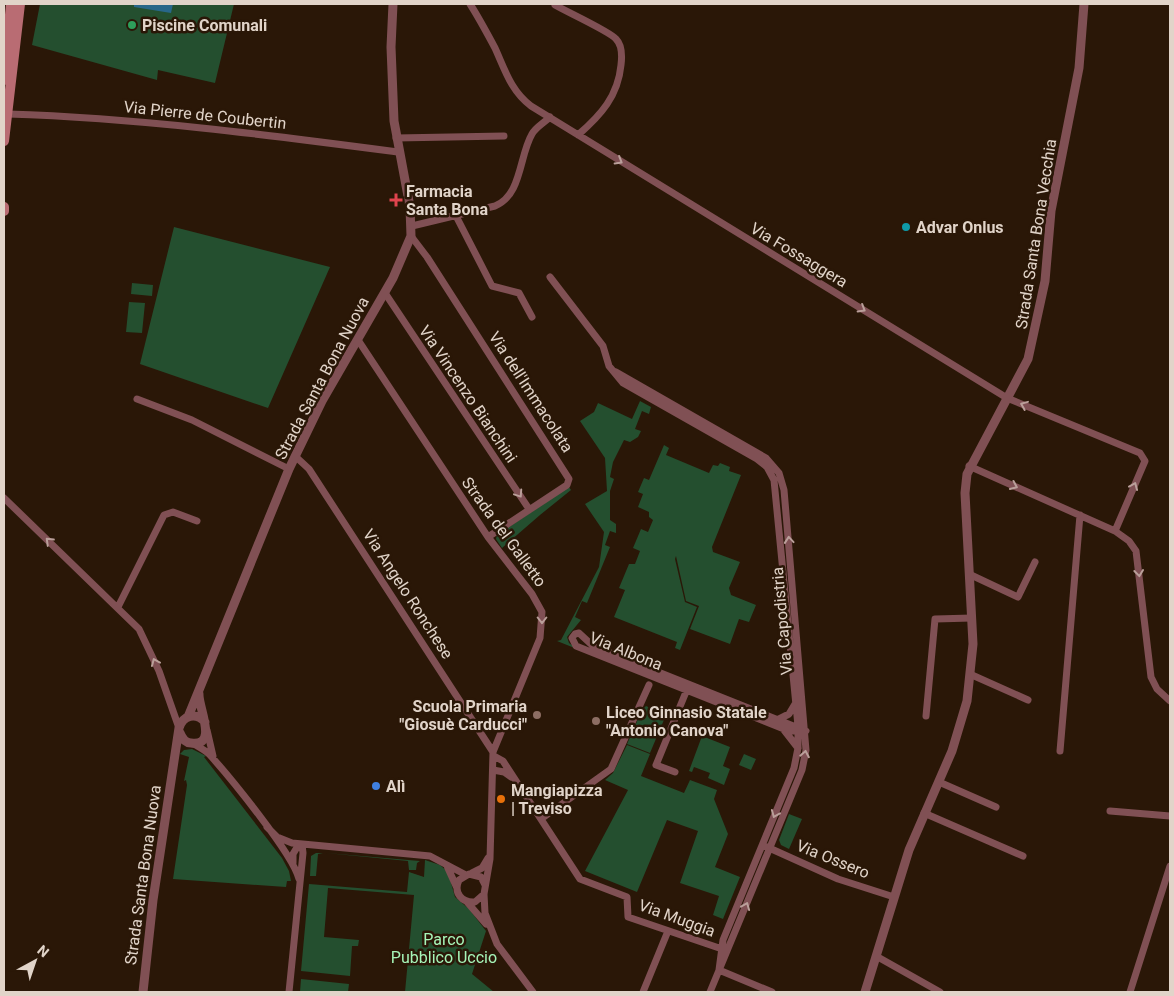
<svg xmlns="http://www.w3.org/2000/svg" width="1174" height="996" font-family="Roboto,sans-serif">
<rect width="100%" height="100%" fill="#2a1707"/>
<!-- green -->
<path fill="#244f2f" d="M40,4h194l-19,79 -57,-13 -1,10 -125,-35z
M174,227l156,40 -62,141 -128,-44z
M132,283l21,2 -1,11 -21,-2z
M129,302l16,1 -3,30 -16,-1z
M640,401l11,6 -2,7 -7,-3 -7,18 6,2 -3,6 -8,5 -6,-2 -11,22 -3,15 4,2 -4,12v29l6,4v9l-6,-2 -5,14 5,2 -23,56 -5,-2 -7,16 6,3 -14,17 2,6 8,6 -20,-8 4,-1 38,-73 5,-35 -19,-28 22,-13 -2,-33 -25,-37 14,-9 4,-9 34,16z
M664,445l5,3 -3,7 43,18 4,-8 5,1 2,-3 10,4 -1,4 12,4 -29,72 1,5 27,10 -11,26 2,7 25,10 -7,17 -10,-3 -9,25 -40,-15 9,-23 -13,-5 -10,-45 -1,3 10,43 12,5 -17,43 -5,-2 2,-6 -63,-25 11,-27 -6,-2 10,-24h6l5,-13 -7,-3 8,-19 7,3 5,-12 -4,-3v-5l-11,-5 5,-13 -5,-2 6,-14 5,2z
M569,487l2,3 -31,25 -38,33 -6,-9 1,-4z
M646,706l20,9 -16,38 -23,-9 15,-34z
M702,736l28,11 -7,19 7,3 -6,16 -16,-7 2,-5 -16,-6 -2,5 -3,-1z
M627,745l23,9 -9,22 43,17 6,-13 27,10 -3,9 14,35 -13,33 25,10 -17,42 -10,-4 6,-19 -39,-13 18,-52 -31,-11 -30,72 -52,-21 43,-81 -23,-10 8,-7z
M192,749l14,7 -2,1 78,101 7,13 2,10h-4l-1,6 -113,-8 14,-94 -1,-5 -2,1 5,-24 -9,-3 4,-4z
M744,754l12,5 -5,11 -12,-5z
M789,814l13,5 -13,30 -8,-4 -2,-5z
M316,853h7l-5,1 -2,22h-6l1,-20z
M326,853l94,8 -3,2 -1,7h-7l-1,-9z
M425,860l15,5 8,7 7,25 14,12 17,22 -14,43 22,18h-89l9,-97 -86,-7 -4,49 35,3 -1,6h-6l-2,30 -49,-5 8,-87 98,8 2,-20 15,5z
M301,979l48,5 -1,8h-48z"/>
<!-- water -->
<path fill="#286789" d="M134,4h39l-2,9 -37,-6z"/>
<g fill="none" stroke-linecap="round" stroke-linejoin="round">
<!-- minor -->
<path stroke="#805054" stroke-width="7" d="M470,4c9,14 17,29 25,44 10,22 16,43 36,58l476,292 133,55 5,8 -30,70
M555,5c10,6 56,27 61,34 6,6 6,18 5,26 -3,31 -20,50 -43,70
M8,114c131,4 260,21 390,38
M396,138l108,-2
M455,214l37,72 27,7 13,24
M412,226l83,-20c27,-11 24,-50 37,-72 4,-7 12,-11 18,-17
M411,236l16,21 142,222 -2,6 -79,52
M550,277l53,69 6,20 14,17 134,76 10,8 7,13 24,246v22l-4,20 -71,172 -4,30
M385,293l144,216
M358,340l130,197 44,57 10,18 -2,26 -47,114 -3,107 -6,35 1,19 12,31 36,48
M616,372l150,86 13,15 5,17 22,260 -4,20 -92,222
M137,399l55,21 97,49
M295,456l14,13 184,283
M969,466l146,65 14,10 7,10 15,126 6,12 13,12
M4,498l135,131 20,42 20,57
M971,575l47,22 17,-35
M118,607l46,-92 9,-3 24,9
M579,633l14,13 213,85h-17l-213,-85 -4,-8 3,-4z
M972,675l56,25
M926,716l9,-97 37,-1
M779,719l10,-5 6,-10
M207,730l6,26
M784,730l14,18
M194,744c5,3 11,6 15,10 20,22 84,100 90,125
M1060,751l20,-236
M494,756l9,5 77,118 47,18 1,20 97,33
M493,770l11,2 7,5
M675,772l-19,-7 32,-78
M939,782l57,25
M1110,811l60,5
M924,813l99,43
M541,819l70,-50 38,-84
M267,827l10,10 15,6 138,13 36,19
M767,847l71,32 56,18
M293,863v-9l6,-10
M447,866l10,22
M472,873l10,-5 6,-10
M484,894l-9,8c-13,1 -22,-9 -16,-22l10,-6 12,3 4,8
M467,902l19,22
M876,956l64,36
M719,970l53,22
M289,992l14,-139 -1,-8
M643,992l25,-61
M1130,992l40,-126"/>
<!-- tertiary -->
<path stroke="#805054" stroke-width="9" d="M188,717l101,-248 33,-68 71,-123 18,-42 -1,-29 -16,-86 -3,-74 2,-43
M180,733c2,5 5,10 11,10 28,4 7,-36 8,-49
M143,992l10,-92 26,-172c4,-13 17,-16 26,-6
M865,992l44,-142 43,-99 15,-50 6,-57 -8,-151 2,-19 61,-115 17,-78 6,-70 28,-143 5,-64"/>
<!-- secondary -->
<path stroke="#b96c73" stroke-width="10" d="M4,80l7,-76
M4,141l16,-137
M4,207v4"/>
</g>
<!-- one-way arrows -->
<defs><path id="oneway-chevron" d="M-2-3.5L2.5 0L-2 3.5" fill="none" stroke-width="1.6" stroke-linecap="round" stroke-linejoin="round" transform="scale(1.25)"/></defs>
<g stroke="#ba9f9a">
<use href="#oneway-chevron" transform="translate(619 161) rotate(31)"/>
<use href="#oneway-chevron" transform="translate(862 309) rotate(31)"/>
<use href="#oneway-chevron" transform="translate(1024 405) rotate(-158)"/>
<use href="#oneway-chevron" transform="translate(1014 486) rotate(24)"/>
<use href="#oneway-chevron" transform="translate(1134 486) rotate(-67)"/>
<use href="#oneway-chevron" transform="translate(519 494) rotate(56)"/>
<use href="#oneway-chevron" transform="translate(789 540) rotate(-95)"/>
<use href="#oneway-chevron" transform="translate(49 541) rotate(-136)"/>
<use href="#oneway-chevron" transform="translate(1139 573) rotate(83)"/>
<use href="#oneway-chevron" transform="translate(542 620) rotate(90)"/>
<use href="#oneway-chevron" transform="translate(155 662) rotate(-113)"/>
<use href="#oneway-chevron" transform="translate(805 754) rotate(-80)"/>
<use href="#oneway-chevron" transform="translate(775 814) rotate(112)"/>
<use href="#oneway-chevron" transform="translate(746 906) rotate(-68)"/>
</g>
<!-- markers -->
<circle fill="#2e9e5b" stroke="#2a1707" stroke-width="2" cx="132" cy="25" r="5"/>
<path fill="#e0444e" stroke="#2a1707" stroke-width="2" d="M393.5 192.5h5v5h5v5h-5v5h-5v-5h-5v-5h5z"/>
<circle fill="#0f9aa8" stroke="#2a1707" stroke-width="2" cx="906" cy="227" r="5"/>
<g fill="#8d6e63" stroke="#2a1707" stroke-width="2">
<circle cx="537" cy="715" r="5"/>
<circle cx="596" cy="721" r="5"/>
</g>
<circle fill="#3f7fe0" stroke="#2a1707" stroke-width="2" cx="376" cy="786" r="5"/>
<circle fill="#e8710a" stroke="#2a1707" stroke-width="2" cx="501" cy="799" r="5"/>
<g text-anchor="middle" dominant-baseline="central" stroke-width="5" stroke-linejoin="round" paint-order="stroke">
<!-- poi labels -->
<g font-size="16" font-weight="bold" fill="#e1d4c9" stroke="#2a1707" text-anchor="start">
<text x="142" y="25">Piscine Comunali</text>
<text x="406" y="191">Farmacia<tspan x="406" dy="18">Santa Bona</tspan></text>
<text x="916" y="227">Advar Onlus</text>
<text x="527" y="706" text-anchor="end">Scuola Primaria<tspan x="527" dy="18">"Giosuè Carducci"</tspan></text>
<text x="606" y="712">Liceo Ginnasio Statale<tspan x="606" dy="18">"Antonio Canova"</tspan></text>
<text x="386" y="786">Alì</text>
<text x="511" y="790">Mangiapizza<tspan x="511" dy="18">| Treviso</tspan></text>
</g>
<!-- street labels -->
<g font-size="16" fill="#e1d4c9" stroke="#2a1707">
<text transform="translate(205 115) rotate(6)">Via Pierre de Coubertin</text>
<text transform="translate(1036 234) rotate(-81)">Strada Santa Bona Vecchia</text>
<text transform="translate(799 255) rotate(31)">Via Fossaggera</text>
<text transform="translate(322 378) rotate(-62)">Strada Santa Bona Nuova</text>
<text transform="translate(531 392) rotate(57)">Via dell'Immacolata</text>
<text transform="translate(468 394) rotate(56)">Via Vincenzo Bianchini</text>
<text transform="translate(504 532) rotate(54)">Strada del Galletto</text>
<text transform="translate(408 594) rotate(57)">Via Angelo Ronchese</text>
<text transform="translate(782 621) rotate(-95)">Via Capodistria</text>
<text transform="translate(626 651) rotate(22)">Via Albona</text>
<text transform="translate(833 859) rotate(22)">Via Ossero</text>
<text transform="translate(143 875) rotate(-82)">Strada Santa Bona Nuova</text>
<text transform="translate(677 918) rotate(20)">Via Muggia</text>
</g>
<!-- park labels -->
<g font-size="16" fill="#a6f5b8" stroke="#2a1707">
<text x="444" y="939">Parco<tspan x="444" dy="18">Pubblico Uccio</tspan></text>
</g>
</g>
<!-- border -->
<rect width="1174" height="996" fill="none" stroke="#e1d4c9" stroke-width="10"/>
<!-- north arrow -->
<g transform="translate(35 961) rotate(40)" stroke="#2a1707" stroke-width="4" paint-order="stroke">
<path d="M0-4L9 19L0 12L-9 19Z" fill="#e1d4c9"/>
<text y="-8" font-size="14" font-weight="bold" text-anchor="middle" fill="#e1d4c9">N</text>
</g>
</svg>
